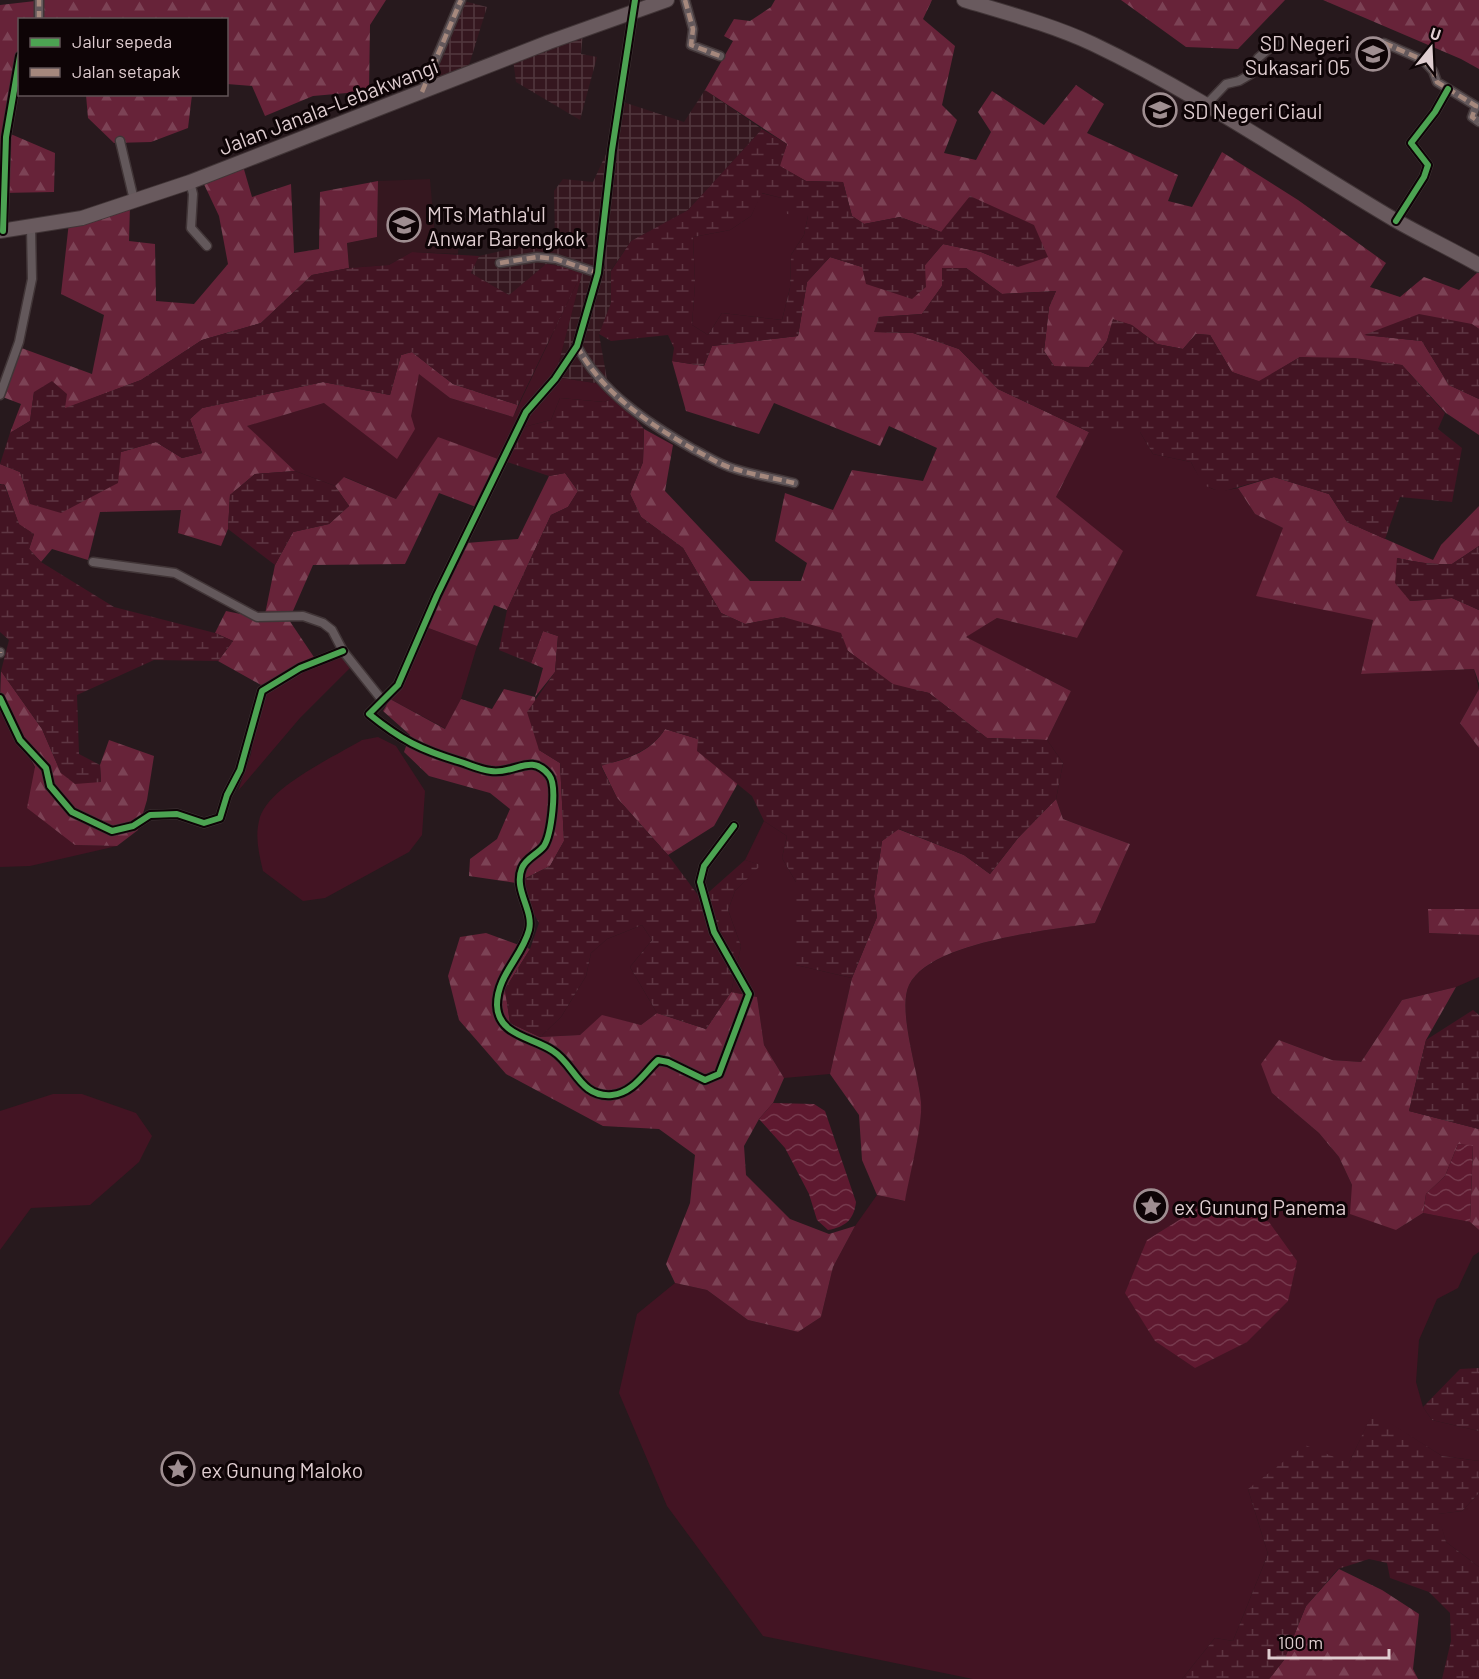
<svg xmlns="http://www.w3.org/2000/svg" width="1479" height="1679" font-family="Barlow,sans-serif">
<defs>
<pattern id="industrial-grid" width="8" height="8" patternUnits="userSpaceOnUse" patternTransform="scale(1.5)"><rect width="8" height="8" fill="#35171f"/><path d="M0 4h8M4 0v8" fill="none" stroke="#52383e"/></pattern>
<pattern id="forest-firs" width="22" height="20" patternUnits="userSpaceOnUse" patternTransform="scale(1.5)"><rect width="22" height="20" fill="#672339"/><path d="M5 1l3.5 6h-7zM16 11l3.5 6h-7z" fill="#7c4255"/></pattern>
<pattern id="wetland-marsh" width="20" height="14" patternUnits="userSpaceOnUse" patternTransform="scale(1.5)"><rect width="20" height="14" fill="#431423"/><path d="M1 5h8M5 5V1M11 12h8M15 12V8" fill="none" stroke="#5e3542"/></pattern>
<pattern id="water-waves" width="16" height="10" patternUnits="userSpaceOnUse" patternTransform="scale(1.5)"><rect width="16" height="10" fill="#5f1930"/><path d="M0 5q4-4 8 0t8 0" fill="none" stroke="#76394d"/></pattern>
</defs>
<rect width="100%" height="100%" fill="#27191d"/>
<!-- built -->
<path fill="#35171f" d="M430,179l5,57 24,1 -1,17 -46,-2 -23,13 -40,3 -2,-25 30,-6 1,-56z"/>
<!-- industrial -->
<path fill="url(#industrial-grid)" d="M460,0l27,7 -22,71 -38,10z
M583,32l-2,22 16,3 -17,63 -64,-38 -3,-23z
M705,90l57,39 -74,81 -57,31 -20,29v34l-12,30 9,51 -53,-8 -9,-113 -37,31 -38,-22 8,-17 76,-17 -1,-48 9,-12 30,3 20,-43 10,-37 61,20z"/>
<!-- grass -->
<path fill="#431423" d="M761,193l21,5 26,18 -4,19 -13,20 -1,33 -8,32 -60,-7 -14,22 -16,-10 3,-42 -2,-46 37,-7 21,-14z
M583,270l-28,107 53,8 10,12 -14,5 -44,-4 -9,22 -27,7 -26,32 -60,-21 -42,61 -51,-22 -10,9 -40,-15 -49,-45 78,-23 86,13 9,-43 31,25 63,19z
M1089,432h51l13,22 38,8c13,24 17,33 47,26l17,26 28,14 90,92 -12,54 113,-5 5,20 -19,34 19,25v161h-51l1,24 50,2v42l-23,10 -54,13 -41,62 -29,-2 -53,-20 -7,53 47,40 20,24 13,28 44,45 27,-17 47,9 9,8v22l-6,4 -15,32 -21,11 -18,41 -3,42 7,25 9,13 47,11v30l-37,-5 -69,-43 -24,50 -101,26 20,65 -35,87 -18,-3 -33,41h-209l-210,-43 -96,-130 -48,-113 18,-79 38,-31 32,7 41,30 50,12 23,-15 12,-50 22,-41 22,-31 27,6c5,-24 19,-77 17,-99 -2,-28 -24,-92 -12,-117 22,-44 142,-55 186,-62l35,-79 -67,-25 -7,-20 7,-36 -16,-23 24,-49 -106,-54 32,-19 80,20 -21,-141z
M423,626l54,20 -16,53 -15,30 -56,-30z
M343,656l8,11 -51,51 -62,73 13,-37 10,-69z
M0,701l75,144 42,1 -87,20 -30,1z
M378,737l18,9 29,45 -3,44 -13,17 -84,46 -22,3 -40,-30c-4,-17 -8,-33 -4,-50 6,-33 75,-64 103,-81z
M764,821l23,15 -5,22 14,24v83l56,13 -22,96 -46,4 -20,-33 -7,-48 -26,-5 10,-46 -13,-36 7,-19 25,-26 -15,-5z
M642,925l10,15 -22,27 27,46 -16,12 -39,-9 -22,19 -40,2 21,-20 25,-41 5,-23 16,-14z
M53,1094h29l54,19 16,23 -13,26 -49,43 -59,3 -31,42v-139z
M1479,1493v74l-33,-25 -9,-28 25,-3z"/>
<!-- forest -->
<path fill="url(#forest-firs)" d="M44,0h342l-16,25 -1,66 -56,5 -48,20 -13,-30 -25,-2 -1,-64h-206l-1,69 -2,2 -11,41 49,21 -1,39 -54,1v-188z
M775,0h157l-9,19 32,27 -13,59 15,15 -13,33 32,7 15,-28 -13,-20 14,-21 52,34 32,-40 28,19 -17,29 91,42 -10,26 24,6 30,-55 76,48 88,63 -16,24 30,10 24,-20 35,13 20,-19v58l-8,-5 -106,11 57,6 27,44 30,14v36l-33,-22 -44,-48 -102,-8 -41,25 -27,-10 -22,-37 -14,-1 -13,15 -26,-5 -26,-19 -18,-5 -6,21 -18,26 -33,2 -12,-18 5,-44 7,-16 -54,3 -36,-26 -24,18 -20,28 -43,3 -4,15 38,1 46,16 39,40 91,43 -33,65 67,54 -46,87 -80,-20 -31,19 105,54 -24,49 -60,-2 -58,-45 -36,-8 -45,-34 -64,-34 -39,7 -24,-11 -38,-65 -42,-31 -11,-23 13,-32 1,-33 29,16 -8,46 85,90h51l6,-18 -32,-22 10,-48 48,17 19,-40 71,11 14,-33 -48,-22 -9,20 -106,-43 -15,31 -73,-23 -14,-50 32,5 8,-20 86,-10 9,-54 23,-25 32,10 63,-2 18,-21 38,8 37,15 -77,-35 -41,-15 -36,7 -12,-8 -9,-34 -37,-1 -27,-15 8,-22 -82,-54 28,-49 -9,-5 10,-17 16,2 21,-14z
M1121,0h164l-47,49 -52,-2z
M1323,0h156v69l-18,-10z
M86,95h106l-4,33 -37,14 -37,1 -26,-25z
M243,166l9,31 39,-13 3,69 25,-4 1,-57 58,-11 -1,56 -30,6 2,25 -37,7 -51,48 -59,17 -61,40 -77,29 -30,-17 -4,29 -20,12 11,-29 -21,-8 16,-50 76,28 12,-59 -43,-21 8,-72 61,-17 -1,36 26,3 1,57 38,3 34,-40 -9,-48 -17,-36z
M412,352l41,32 65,21 -5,12 -63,-19 -31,-24 -8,42 4,13 -18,30 -73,-56 -77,23 48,45 -40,3 -25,21 -2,34 -7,17 -43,-13 3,-23 -81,2 -12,48 -36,-11 -11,13 -12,-13 5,-15 -15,-9 -14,-40 -5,-1v-20l20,8 10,32 91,-52 35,-10 26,16 20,-5 -12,-34 12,-11 121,-26 67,13 11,-40z
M438,437l60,22 -22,48 -37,-14 -34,71 -92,1 -24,55 31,46 -59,19 -43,-24 15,-20 -18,-8 11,-22 38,8 11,-54 18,-33 36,-8 20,-18 -14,-20 9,-9 52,22z
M565,473l13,18 -10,16 -17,8 -44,95 -13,-5 -17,41 -54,-20 43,-83 52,-4 31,-63z
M1274,477l55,17 18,28 86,38 8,-15 38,-39v40l-27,18c-18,1 -36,-2 -55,-6l13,43 42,-3 27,12v73l-5,-14 -113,5 12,-54 -117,-24 27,-68 -28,-14 -17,-26z
M543,631l15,5 -3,36 -20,25 4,53 21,13 4,78 -14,25 -34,17 -47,-7 1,-17 27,-20 13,-30 -20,-16 -61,-17 -25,-24 6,-17 -27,-24 7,-12 55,30 16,-30 31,10 12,-20 31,8 8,-29 -12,-5z
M1,671l41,58 19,44 40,9 -1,-17 9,-25 45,16 -7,44 -9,30 -21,16 -42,-1 -48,-37 8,-41 -35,-66z
M1479,689v59l-19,-25z
M665,729l33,10v12l40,32 -24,43 -46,29 -51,-57 -16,-33c25,-5 50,-13 64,-36z
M1056,799l7,20 67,25 -35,79c-44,7 -165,18 -186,62 -12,25 10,89 12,117 2,23 -12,75 -16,99l-28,-6 -15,-35 -3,-45 -29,-41 22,-96 25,-61 -3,-21 8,-55 16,-12 66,26 26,19 28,-36z
M1428,909h51v26l-50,-2z
M486,933l44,16 -25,40 5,34 30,14 40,-2 22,-20 39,10 16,-12 49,16 25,-37 26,5 7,48 20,33 -11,25 -14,16 -15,27 2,29 44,44 39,15 26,-8 -22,41 -12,50 -23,15 -50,-12 -41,-30 -32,-7 -9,-19 24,-61 5,-48 -36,-26 -56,-3 -97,-52 -47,-54 -11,-44 12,-39z
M1456,987l-30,53 -17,71 70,18v101l-9,-8 3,-76 -15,-2 -13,32 -19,18 -3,19 -27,17 -46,-16 2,-29 -13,-28 -20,-24 -47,-40 -11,-29 18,-24 53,20 29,2 41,-62z
M1339,1569l43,21 37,24 -6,55 5,10h-149l15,-19 22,-54z"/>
<!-- wetland -->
<path fill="url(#wetland-marsh)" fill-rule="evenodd" d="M762,129l25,15 -7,22 26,15 37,1 9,34 12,8 36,-7 41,15 29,-36 64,29 14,32 -30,10 -37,-15 -38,-8 -18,21 1,22 -14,12 -46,-15 -4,-17 -32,-10 -23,25 -9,54 -86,10 -8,20 -32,-5 2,-13 -6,-13 -57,6 -12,-7 12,-31v-32l20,-30 57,-31zM762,193l20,5 5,16 21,2 -4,19 -13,20 -1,33 -8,32 -60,-7 -14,22 -16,-10 3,-42 -2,-46 37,-7 21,-14z
M412,252l67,4 -8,17 38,22 37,-31 37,6 -65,135 -65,-21 -41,-32 -11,3 -11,40 -67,-13 -121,26 -12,11 12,34 -20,5 -26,-16 -35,10 -3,31 -57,30 -31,-9 -10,-32 -20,-8 10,-31 20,-12 4,-29 18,-11 15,13 -2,14 76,-28 61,-40 59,-17 51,-48 37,-7 40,-3z
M942,268h24l36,26 54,-3 -7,16 -5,44 10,15 35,1 18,-26 6,-22 19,6 25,19 26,5 13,-15 14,1 22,37 27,9 41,-24 55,1 47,7 43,48 -7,16 24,19 -10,54 -52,-5 -15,42 -38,-17 -18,-28 -55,-17 -53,15 -18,-7 -12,-23 -38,-8 -13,-22h-51l-91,-43 -39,-40 -46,-16 -39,-1 5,-15 43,-3 20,-28z
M1419,314l53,10 7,5v70l-30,-14 -27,-44 -58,-6z
M618,397l26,32 -1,33 -13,32 11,23 42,31 38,65 24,11 38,-7 58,16 7,18 45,33 36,9 58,45 60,2 16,23 -7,36 -38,39 -28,36 -26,-19 -65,-26 -17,12 -8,55 3,21 -25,61 -56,-13v-83l-14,-24 5,-22 -23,-15 -12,-25 -55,-45 1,-12 -33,-10c-15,24 -39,29 -64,37l16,32 51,57 33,44 44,-39 16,5 -26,26 -7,19 13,36 -10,46 -25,37 -49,-16 -27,-46 22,-27 -10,-15 -35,14 -16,14 -5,23 -25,41 -21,20 -30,-14 -5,-34 25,-40 9,-26 -23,-40 34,-17 14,-25 -4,-78 -21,-13 -12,-38 28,-40 3,-36 -15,-5 -12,32 -32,-13 8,-40 44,-95 17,-8 10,-16 -13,-18 -16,3 -51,-17 26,-32 27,-7 9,-22 44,4z
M295,471l40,15 14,20 -20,18 -36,8 -18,33 -47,-36 2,-34 25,-21z
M4,484l15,40 15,10 -5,15 12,13 73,45 101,26 18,8 -15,20 -64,-1 -77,35 2,59 21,11 1,17 -26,2 -14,-11 -19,-44 -41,-58 8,-31 -9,-8v-147z
M1479,546v64l-27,-12 -42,3 -15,-18 2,-25c19,4 37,7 55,6z
M1473,1010l6,5v114l-70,-18 17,-71z
M1479,1368v63l-47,-11 -9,-13 37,-38z
M1373,1412l69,44 37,5v32l-17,18 -24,3 8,28 33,25v112h-37l9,-38 -1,-28 -21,-21 -39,-14 -3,-15 -18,-4 -31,10 -32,37 -22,54 -15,19h-87l33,-41 18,3 35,-87 -20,-65 57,-44 44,18z"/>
<!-- water -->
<path fill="url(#water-waves)" d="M773,1103l41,1 11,7 31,91c-2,18 -11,25 -28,28l-11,-10 -8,-26 -24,-46 -26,-29z
M1458,1144l15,1 -3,77 -47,-9 3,-19 19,-18z
M1208,1202l61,20 28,39 -9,40 -41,41 -52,26 -40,-27 -30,-48 22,-53z"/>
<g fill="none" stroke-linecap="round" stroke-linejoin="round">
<defs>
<path id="minor" d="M635,0l-23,150 -14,123 -21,73 -22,33 -29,33 -89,183 -39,90 -29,29c32,26 52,36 92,48 9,3 20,8 30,9 23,4 40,-19 58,4 9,11 2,60 -5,71 -6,8 -18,12 -22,22 -9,22 12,42 7,62 -7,27 -32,45 -32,75 1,31 36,32 56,46 22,14 27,47 59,44 21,-2 32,-22 46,-35l10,2 37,18 14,-6 30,-80 -35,-62 -14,-50 4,-16 30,-40
M685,0l8,29 -2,16 29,11
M39,20v-20
M1384,43l39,17 10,11 4,11 39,24 -4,11 7,5
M422,92l39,-92
M1205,106l21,-22 13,-3 12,-7 7,-16 20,-17
M120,141l14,59
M190,182l3,12 -2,34 16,18
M1396,221l28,-44 4,-12 -17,-22 24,-31 13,-23
M3,231l3,-94 14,-81
M500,263l37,-6 19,2 42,14
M577,346c25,47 71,77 116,103 14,7 27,16 42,20 19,6 39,9 59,14
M0,395l19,-53 13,-63 -1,-51
M93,562l82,11 82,44 46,-1 20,7 9,7 11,21 39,49
M0,652v1
M0,698l20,42 26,28 4,18 22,26 40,19 21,-5 17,-11 27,-1 27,9 16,-5 7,-23 13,-25 22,-79 38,-23 43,-17"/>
<path id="primary" d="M964,0c43,13 88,25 129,44 105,50 202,117 302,176 28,16 56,29 84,45
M0,231l82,-13 108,-36 359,-140 118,-42"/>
</defs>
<!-- minor casing -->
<use href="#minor" stroke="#413537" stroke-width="11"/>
<!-- primary casing -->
<use href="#primary" stroke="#413537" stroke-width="16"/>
<!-- minor -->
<use href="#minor" stroke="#63585b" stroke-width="8"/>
<!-- primary -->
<use href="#primary" stroke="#695a5e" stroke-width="14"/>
<!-- quiet -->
<path stroke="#a5887d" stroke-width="4.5" stroke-dasharray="9 4.5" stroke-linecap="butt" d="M685,0l8,29 -2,16 29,11
M39,20v-20
M1384,43l39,17 10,11 4,11 39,24 -4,11 7,5
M422,92l39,-92
M500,263l37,-6 19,2 42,14
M577,346c25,47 71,77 116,103 14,7 27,16 42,20 19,6 39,9 59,14
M0,652v1"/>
<defs>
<path id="cycleway" d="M635,0l-23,150 -14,123 -21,73 -22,33 -29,33 -89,183 -39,90 -29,29c32,26 52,36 92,48 9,3 20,8 30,9 23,4 40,-19 58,4 9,11 2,60 -5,71 -6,8 -18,12 -22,22 -9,22 12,42 7,62 -7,27 -32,45 -32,75 1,31 36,32 56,46 22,14 27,47 59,44 21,-2 32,-22 46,-35l10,2 37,18 14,-6 30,-80 -35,-62 -14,-50 4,-16 30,-40
M1396,221l28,-44 4,-12 -17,-22 24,-31 13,-23
M3,231l3,-94 14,-81
M0,698l20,42 26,28 4,18 22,26 40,19 21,-5 17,-11 27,-1 27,9 16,-5 7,-23 13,-25 22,-79 38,-23 43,-17"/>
</defs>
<!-- cycleway casing -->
<use href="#cycleway" stroke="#0e0406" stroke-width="10"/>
<!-- cycleway -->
<use href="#cycleway" stroke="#4ca352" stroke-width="6"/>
</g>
<!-- icons -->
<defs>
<symbol id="school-ring" viewBox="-11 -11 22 22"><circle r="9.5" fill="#0e0406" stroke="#9f8e91" stroke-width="1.5"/><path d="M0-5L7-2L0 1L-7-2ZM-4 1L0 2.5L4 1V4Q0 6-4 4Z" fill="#9f8e91"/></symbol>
<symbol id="sight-ring" viewBox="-11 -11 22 22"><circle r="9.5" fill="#0e0406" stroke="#9f8e91" stroke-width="1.5"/><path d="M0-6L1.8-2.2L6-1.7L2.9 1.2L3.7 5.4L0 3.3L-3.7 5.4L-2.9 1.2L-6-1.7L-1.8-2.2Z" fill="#9f8e91"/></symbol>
</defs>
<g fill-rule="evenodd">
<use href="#school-ring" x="1354" y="35" width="38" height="38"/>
<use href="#school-ring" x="1141" y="91" width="38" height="38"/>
<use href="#school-ring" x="385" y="206" width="38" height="38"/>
<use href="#sight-ring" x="1132" y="1187" width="38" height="38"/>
<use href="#sight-ring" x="159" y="1450" width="38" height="38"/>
</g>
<g text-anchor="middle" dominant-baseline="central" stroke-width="6" stroke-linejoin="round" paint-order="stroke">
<!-- poi labels -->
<g font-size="21" fill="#dfcdd0" stroke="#0e0406" text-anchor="start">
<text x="1350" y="42" text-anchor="end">SD Negeri<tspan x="1350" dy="24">Sukasari 05</tspan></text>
<text x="1183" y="110">SD Negeri Ciaul</text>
<text x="427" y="213">MTs Mathla'ul<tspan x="427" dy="24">Anwar Barengkok</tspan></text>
<text x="1174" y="1206">ex Gunung Panema</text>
<text x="201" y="1469">ex Gunung Maloko</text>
</g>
<!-- street labels -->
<g font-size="21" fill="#dfcdd0" stroke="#0e0406">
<text transform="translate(328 106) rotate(-21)">Jalan Janala–Lebakwangi</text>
</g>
</g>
<!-- legend -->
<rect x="18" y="18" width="210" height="78" fill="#0e0406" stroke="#625457" stroke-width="1.5"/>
<rect x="30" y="38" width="30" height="9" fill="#4ca352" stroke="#625457" stroke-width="1.5"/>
<text x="72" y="48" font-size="18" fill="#dfcdd0">Jalur sepeda</text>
<rect x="30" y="68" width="30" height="9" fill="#a5887d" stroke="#625457" stroke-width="1.5"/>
<text x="72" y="78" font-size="18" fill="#dfcdd0">Jalan setapak</text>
<!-- north arrow -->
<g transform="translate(1431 48) rotate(18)" stroke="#0e0406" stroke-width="4.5" paint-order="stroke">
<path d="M0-4.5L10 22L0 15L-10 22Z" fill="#dfcdd0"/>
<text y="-9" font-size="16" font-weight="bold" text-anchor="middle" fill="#dfcdd0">U</text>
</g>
<!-- scale -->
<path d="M1269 1649v9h120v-9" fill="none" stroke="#dfcdd0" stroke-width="3"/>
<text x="1278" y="1649" font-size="18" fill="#dfcdd0" stroke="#0e0406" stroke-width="4.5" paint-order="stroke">100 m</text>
</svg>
